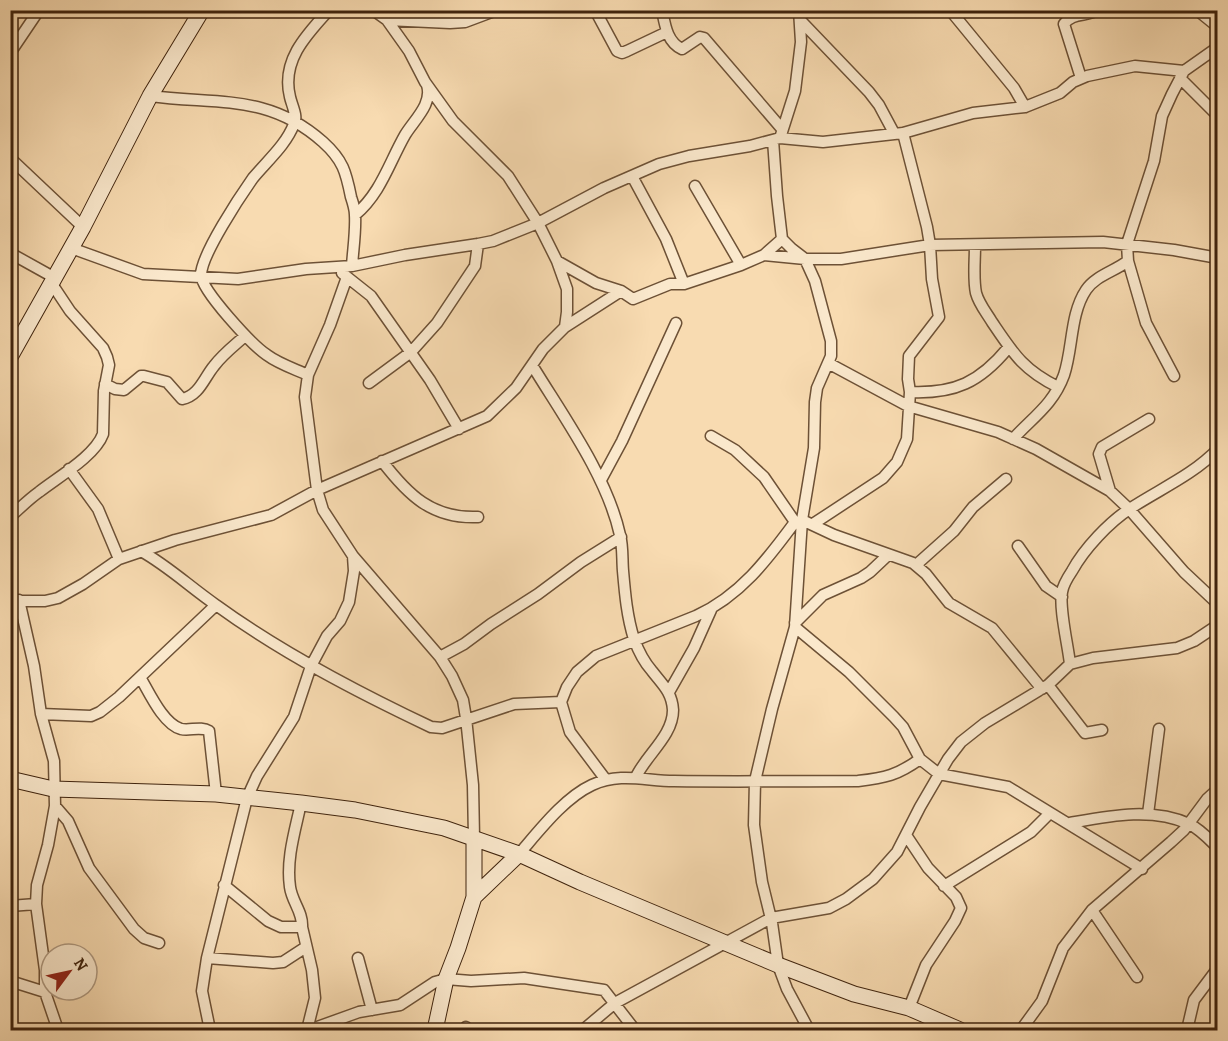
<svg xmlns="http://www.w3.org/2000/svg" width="1228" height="1041" font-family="Alegreya,serif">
<rect width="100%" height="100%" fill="#f8dbb1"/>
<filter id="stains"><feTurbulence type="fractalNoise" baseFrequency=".00333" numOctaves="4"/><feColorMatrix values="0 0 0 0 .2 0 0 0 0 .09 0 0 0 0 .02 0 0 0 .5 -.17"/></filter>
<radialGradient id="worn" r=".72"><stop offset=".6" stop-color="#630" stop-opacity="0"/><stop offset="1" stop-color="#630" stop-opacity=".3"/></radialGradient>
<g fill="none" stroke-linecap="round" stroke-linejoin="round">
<defs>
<path id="street" d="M373,10l14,10 22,31 16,31 28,39 55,55 30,47 19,38 10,28v23l-2,15
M595,10l22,41 5,2 5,-2 40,-19
M662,10c3,15 5,32 20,39l18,-12 4,1 78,91
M950,10l64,78 11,19
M1197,10l21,17
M387,20l63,3 15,-1 32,-12
M801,21l68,71 10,13 15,28
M10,53l29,-43
M1081,78l-17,-54c9,-12 22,-7 34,-14
M1180,78l38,38
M150,96c67,9 118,-3 173,46 20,18 23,30 28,55 2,6 4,13 4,18 1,16 -2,35 -3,51
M781,135l14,-44 6,-49 -2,-32
M773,140l4,56 5,43 10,10 13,10 10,22 16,60v15l-14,32 -2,14 -1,46 -12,72 -7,107 -23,82 -17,72 -1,44 8,57 10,41 6,42 9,24 22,41
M10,158l73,69
M632,176l34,63 18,45
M695,186l46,79
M355,215c26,-22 34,-52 50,-80 9,-15 28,-31 22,-50
M975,246c0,15 -2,33 1,47 3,11 10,19 16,29 21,31 31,48 66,65
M71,248l72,26 95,5 68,-10 46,-3 53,-11 73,-11 15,-3 45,-18 66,-35 55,-24 30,-8 61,-10 30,-8 43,4 80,-9 70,-20 52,-6 35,-14 13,-11 14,-6 48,-10 49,5
M10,253l45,25
M764,255l41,4h36l89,-14 173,-3 71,8 44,8
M557,261l39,22 25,8 12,8 37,-15h14l57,-19 23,-10 18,-16
M342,273l29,23 59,84 29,49
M347,277l-17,48 -22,50 -3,22 12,93 6,20 30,46 87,101 12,19 11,24 3,18 7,67 1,53
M828,363l80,43 90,26 38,17 74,42 19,18 55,63 34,32
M532,365c31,51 75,111 88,170 3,11 2,24 3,36 2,23 4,46 11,68 4,11 10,23 18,32 10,13 20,21 21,39 0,26 -27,45 -37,67
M308,375c-13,-6 -29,-11 -41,-20 -15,-10 -65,-64 -66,-80 0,-20 40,-80 52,-97 14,-17 33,-33 41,-54 4,-8 -2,-18 -4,-27 -9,-36 16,-62 39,-87
M1174,376l-28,-53 -18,-62 -1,-17 27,-83 8,-45 10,-22 12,-23 34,-24
M369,383l42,-31 26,-29 38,-57 3,-22
M105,384l10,5 9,1 17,-14h3l23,6 15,17c17,-3 22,-21 32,-33 9,-12 21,-21 31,-30
M910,392c45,2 70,-10 98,-44
M711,436l24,14 29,27 31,45
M1013,439c20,-22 40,-34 51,-64 9,-27 6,-61 22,-85 9,-14 29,-19 42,-29
M382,461c26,34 50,58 96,56
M69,469l29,40 21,50
M601,480l21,-39 54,-118
M1110,491l-11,-37 3,-7 47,-28
M10,517c10,-9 19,-18 29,-25 19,-15 56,-36 64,-58l1,-43 5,-26 -2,-8 -4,-9 -33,-37 -18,-27
M813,524l70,-46 14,-16 10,-23 3,-47 -2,-13 1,-23 30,-39 -7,-38 -2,-34 -3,-18 -24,-94
M1018,546l28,40 16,11
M141,551c27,15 49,36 75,54 66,48 141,87 215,122l11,1 72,-24 47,-2
M916,565l38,-34 19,-24 33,-28
M19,600l15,66 7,48 13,47 1,45 -7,39 -11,40 -1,19 9,66v22l13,38
M10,601h35l13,-3 25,-14 36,-25 56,-19 96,-25 46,-25 170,-74 29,-28 27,-39 22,-22 56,-36
M795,623l28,-28 38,-17 9,-6 18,-17
M795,627l54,45 45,45 9,10 17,32 19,15 69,13 134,82
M440,657l24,-13 27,-20 47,-30 43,-32 40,-25
M1070,664c-2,-19 -11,-55 -8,-72 1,-7 6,-15 10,-21 12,-22 37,-49 59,-63 29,-19 62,-33 87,-59
M140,677c9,15 23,47 41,52 9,2 20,-3 28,2l7,63
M1048,685l37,48 17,-3
M669,692l25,-44 17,-38
M41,714l50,2 9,-4 19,-15 97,-92
M606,780l-36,-48 -9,-30 6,-15 10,-15 19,-16 100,-40c44,-20 71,-56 99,-94l7,-2 32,15 79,28 13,11 23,29 43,25 50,61
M301,803c-6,28 -15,56 -11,84 2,15 13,25 12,40l10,43 3,28 -8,32
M55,806l13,15 21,47 45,61 10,9 15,5
M1148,814l11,-85
M1070,823c39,-7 82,-16 119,1 11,5 20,15 29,24
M906,835l22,33 28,29 5,11 -6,13 -29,44 -17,43
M519,854c20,-23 45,-56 73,-69 28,-13 54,-4 82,-4 61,1 123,0 184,0 27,-3 40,-6 62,-22
M224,885l44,36 13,6h21
M944,886l87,-54 19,-19
M10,906l26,-2
M1092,910l45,67
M207,958l66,5 10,-1 23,-15
M358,958l14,52
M10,981l35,11
M466,1027l2,3
M210,1030l-8,-39 5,-33 40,-160 10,-22 37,-59 17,-51 16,-30 13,-15 9,-19 5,-31 -1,-15
M309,1030l50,-18 41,-7 35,-23 11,-3 25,2 53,-3 80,12 31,40
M583,1030l32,-27 156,-85 58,-10 17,-9 27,-20 24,-27 23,-45 28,-48 13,-17 24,-19 63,-38 22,-21 23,-6 84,-10 17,-7 24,-16
M1021,1030l21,-29 21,-53 29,-38 79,-68 13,-12 23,-31 11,-10
M1187,1030l7,-30 24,-32"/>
<path id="secondary" d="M10,357l73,-130 67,-131 52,-86
M10,779l43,10 163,5 85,9 54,7 89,18 75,26 61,28 198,83 76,29 55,14 51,22
M474,897l45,-43
M435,1030l11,-51 12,-31 16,-51v-59"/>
</defs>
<!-- street casing -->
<use href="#street" stroke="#6d5136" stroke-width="13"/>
<!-- secondary casing -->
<use href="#secondary" stroke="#3f230d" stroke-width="17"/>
<!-- street -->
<use href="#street" stroke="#fae8cc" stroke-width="10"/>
<!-- secondary -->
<use href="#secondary" stroke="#fae8cc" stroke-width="15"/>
</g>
<!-- margin -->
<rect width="1228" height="1041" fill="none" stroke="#f8dbb1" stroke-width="36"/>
<rect x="12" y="12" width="1204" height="1017" fill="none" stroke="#3f230d" stroke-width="3"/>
<rect x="18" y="18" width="1192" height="1005" fill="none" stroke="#3f230d" stroke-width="1.5"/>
<!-- north arrow -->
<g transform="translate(69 972) rotate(57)"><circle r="28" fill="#fae8cc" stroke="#af9980" stroke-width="1.5"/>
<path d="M0-4.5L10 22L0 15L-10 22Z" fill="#8f2418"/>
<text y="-9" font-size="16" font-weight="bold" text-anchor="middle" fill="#3f230d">N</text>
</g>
<rect width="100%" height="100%" filter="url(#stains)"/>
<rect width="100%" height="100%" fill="url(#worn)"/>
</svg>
